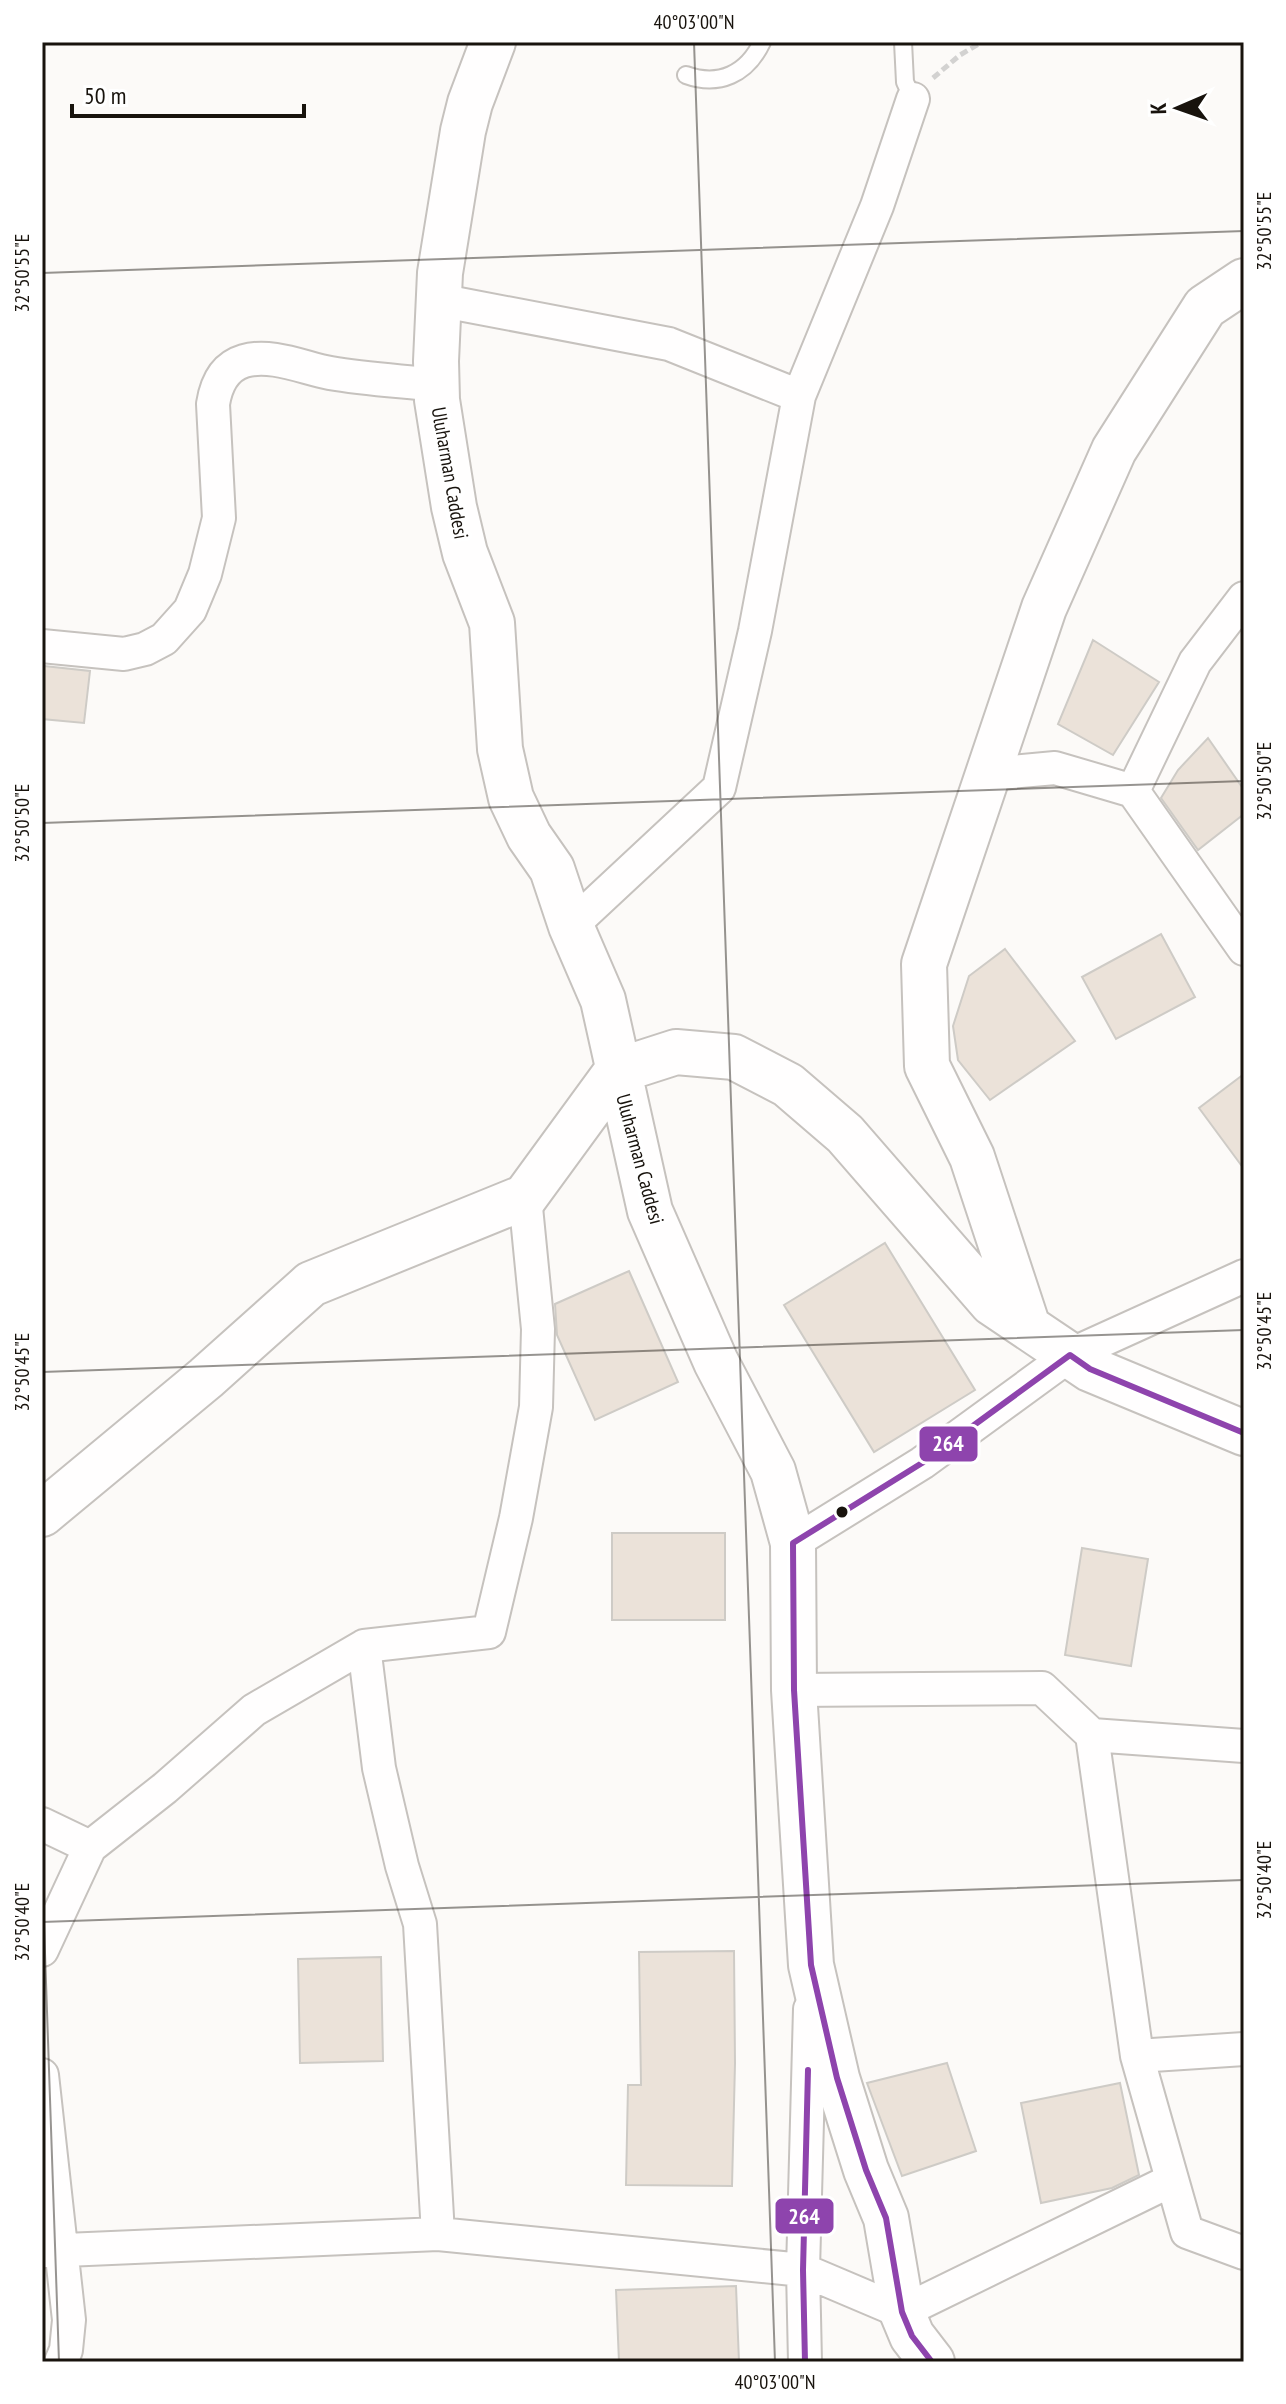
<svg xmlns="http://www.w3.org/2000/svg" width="1286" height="2404" font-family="'PT Sans Narrow',sans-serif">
<rect width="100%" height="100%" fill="#fcfaf8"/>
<!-- building -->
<path fill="#ebe2d9" stroke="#cecbc6" stroke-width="2" d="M1093,640l66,42 -46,73 -55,-31z
M44,666l46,5 -6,52 -42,-4z
M1208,738l36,52v24l-46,36 -37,-52 17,-28z
M1161,934l34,63 -79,42 -34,-62z
M1005,949l70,92 -85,59 -32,-40 -5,-34 16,-50z
M1244,1074v95l-45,-61z
M885,1243l90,147 -101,62 -90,-147z
M629,1271l49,111 -83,38 -38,-85 -2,-31z
M612,1533h113v87h-113z
M1082,1548l66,11 -17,107 -66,-11z
M734,1951l1,112 -3,123 -106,-1 2,-100h13l-2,-133z
M381,1957l2,104 -83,2 -2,-104z
M947,2063l29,88 -74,25 -35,-93z
M1120,2083l19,92 -27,13 -71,15 -20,-100z
M736,2286l3,76h-120l-3,-72z"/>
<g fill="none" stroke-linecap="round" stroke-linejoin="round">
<defs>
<path id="lane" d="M903,42l2,40 8,17
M686,75c33,12 61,-1 76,-33"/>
<path id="street" d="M438,300l231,44 130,52 -44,235 -36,157 -148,138
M799,396l78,-190 36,-107
M1244,598l-49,64 -62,129 111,158
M42,646l82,8 21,-5 19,-10 26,-29 15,-36 14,-56 -6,-114c3,-19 11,-37 31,-43 27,-8 60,7 86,12 35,6 71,8 106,12
M988,774l67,-6 78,23
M793,1543l129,-80 148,-108 174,-79
M364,1646l15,122 23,98 18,58 18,310
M794,1690l248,-2 50,47 45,321 50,176 57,21
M1092,1735l152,11
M42,1824l48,23
M42,1950l48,-103 75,-59 89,-78 110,-64 125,-14 27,-114 20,-111 2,-78 -13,-132
M1137,2056l107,-7
M42,2075l27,245 -3,30 -5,12
M42,2251l396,-17 365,36 99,42 270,-132
M805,2362l-2,-92 7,-261"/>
<path id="secondary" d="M493,42l-23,61 -7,28 -23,142 -4,88 1,39 17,107 11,46 27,70 8,126 11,49 18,38 23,33 19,57 32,74 47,211 66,151 57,109 20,72 1,147 17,275 26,113 29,92 20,48 16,94 10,24 20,26
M1028,1327l-56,-170 -45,-91 -3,-102 120,-356 70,-158 91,-143 39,-26
M42,1514l164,-136 105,-94 214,-87 92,-126 59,-19 58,5 54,28 57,49 147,169 98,66 154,64"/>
</defs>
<!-- lane casing -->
<use href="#lane" stroke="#c6c2be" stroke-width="20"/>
<!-- street casing -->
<use href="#street" stroke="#c6c2be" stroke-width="36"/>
<!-- secondary casing -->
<use href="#secondary" stroke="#c6c2be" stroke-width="48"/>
<!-- path -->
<path stroke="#d3d2d1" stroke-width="5" stroke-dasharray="8 4" stroke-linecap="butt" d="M933,78l27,-23 22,-13"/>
<!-- lane -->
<use href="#lane" stroke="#fffefe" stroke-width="16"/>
<!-- street -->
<use href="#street" stroke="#fffefe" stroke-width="32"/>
<!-- secondary -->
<use href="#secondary" stroke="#fffefe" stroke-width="44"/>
<defs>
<path id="bus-1" d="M805,2362l-2,-92 5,-200
M932,2362l-20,-26 -10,-24 -16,-94 -20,-48 -29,-92 -26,-113 -17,-275 -1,-147 129,-80 148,-108 20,14 154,64"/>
</defs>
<!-- bus-1 casing -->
<use href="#bus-1" stroke="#fff" stroke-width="12"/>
<!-- bus-1 -->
<use href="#bus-1" stroke="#8e44ad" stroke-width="6"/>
</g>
<!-- ticks -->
<path fill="none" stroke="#18130d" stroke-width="2" stroke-opacity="0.45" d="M694,42l81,2320M42,273l1202,-42M42,823l1202,-42M42,1372l1202,-42M42,1865l17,497M42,1922l1202,-42"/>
<!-- markers -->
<circle fill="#18130d" stroke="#fff" stroke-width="3" cx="842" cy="1512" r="7"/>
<g text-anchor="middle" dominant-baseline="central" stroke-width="8" stroke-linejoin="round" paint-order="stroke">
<!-- street labels -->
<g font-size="20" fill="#18130d" stroke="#fff">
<text transform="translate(450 473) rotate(80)">Uluharman Caddesi</text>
<text transform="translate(640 1159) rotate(75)">Uluharman Caddesi</text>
</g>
</g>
<g stroke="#fff" stroke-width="3">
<rect x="918" y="1425" width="61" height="38" rx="8" fill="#8e44ad"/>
<rect x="774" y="2197" width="61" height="38" rx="8" fill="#8e44ad"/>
</g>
<g font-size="22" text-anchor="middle" font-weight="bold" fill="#fff">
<text x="948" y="1451">264</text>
<text x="804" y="2224">264</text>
</g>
<!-- border -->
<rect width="1286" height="2404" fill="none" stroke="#ffffff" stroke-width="88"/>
<!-- north arrow -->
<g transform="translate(1178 108) rotate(268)" stroke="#ffffff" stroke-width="6" paint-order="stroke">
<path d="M0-6L14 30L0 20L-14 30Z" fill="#18130d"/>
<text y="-12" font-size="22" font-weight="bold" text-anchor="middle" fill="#18130d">K</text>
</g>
<!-- scale -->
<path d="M72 104v12h232v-12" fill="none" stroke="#18130d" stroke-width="4"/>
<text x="84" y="104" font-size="24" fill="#18130d" stroke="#ffffff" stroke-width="6" paint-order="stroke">50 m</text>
<rect x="44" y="44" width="1198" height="2316" fill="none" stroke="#18130d" stroke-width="3"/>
<g font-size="20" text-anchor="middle" fill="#18130d">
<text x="694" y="29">40°03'00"N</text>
<text transform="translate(1264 231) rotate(-90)" y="7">32°50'55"E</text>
<text transform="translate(22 273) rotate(-90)" y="7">32°50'55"E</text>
<text transform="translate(1264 781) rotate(-90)" y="7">32°50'50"E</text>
<text transform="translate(22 823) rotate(-90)" y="7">32°50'50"E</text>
<text transform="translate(1264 1331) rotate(-90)" y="7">32°50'45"E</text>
<text transform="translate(22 1372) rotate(-90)" y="7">32°50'45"E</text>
<text transform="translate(1264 1880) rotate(-90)" y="7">32°50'40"E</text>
<text transform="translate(22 1922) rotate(-90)" y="7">32°50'40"E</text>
<text x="775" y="2389">40°03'00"N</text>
</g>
</svg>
